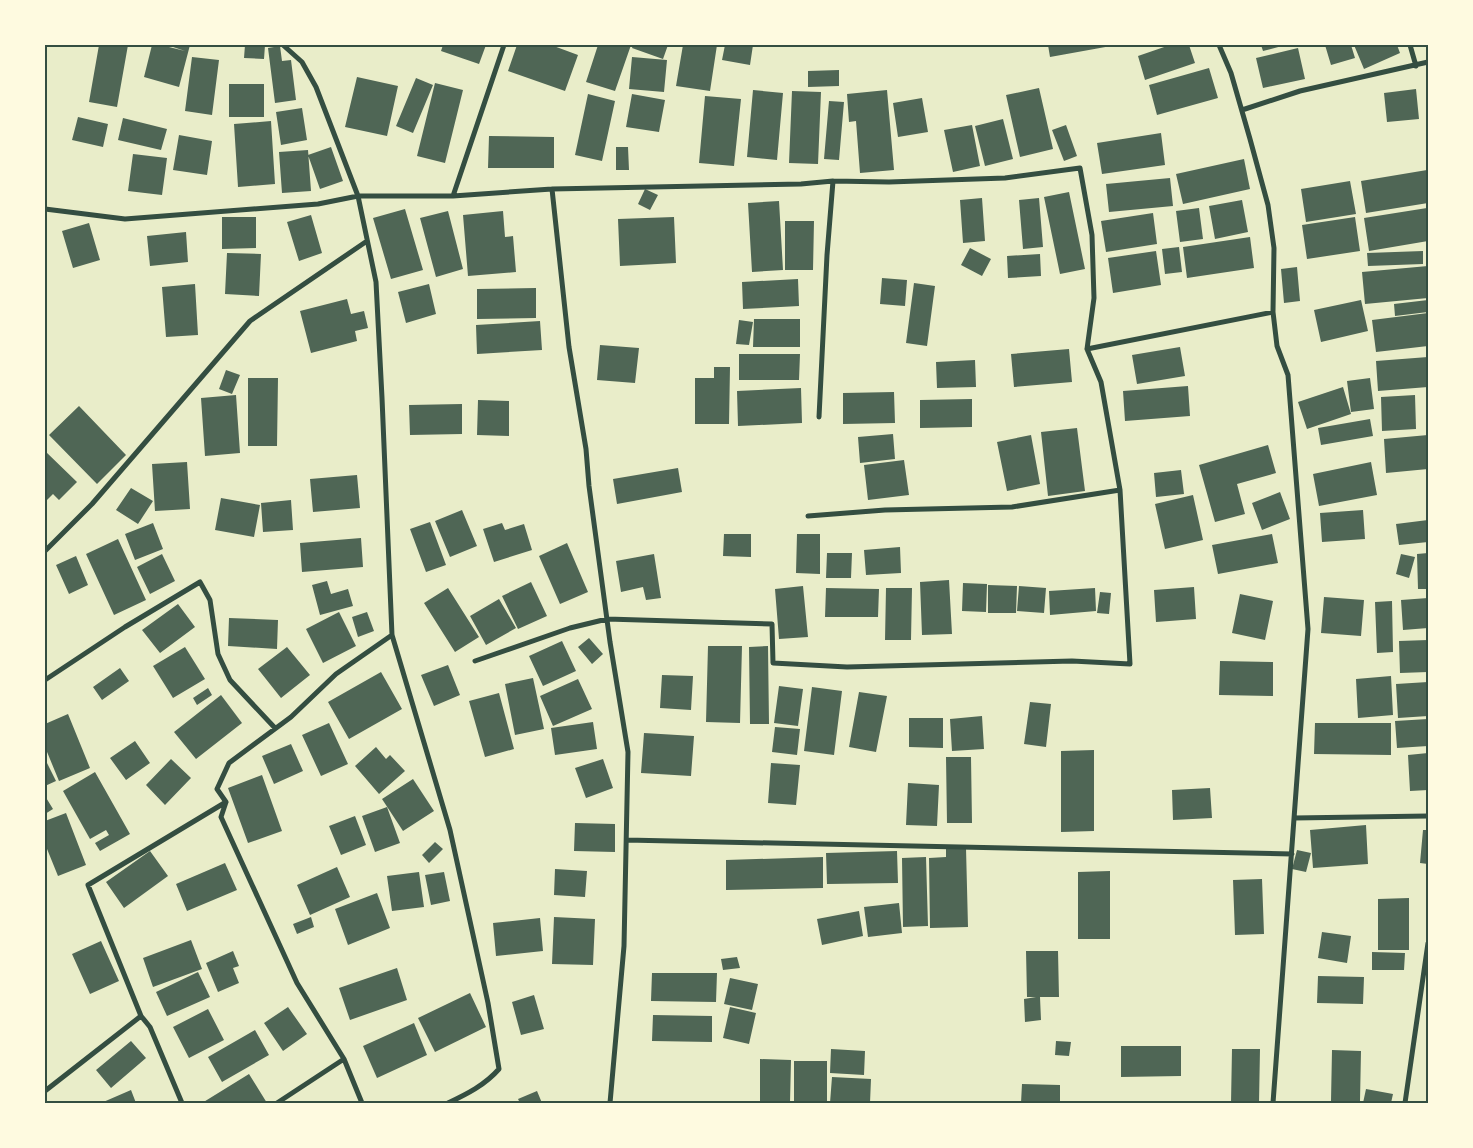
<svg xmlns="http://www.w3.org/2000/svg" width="1473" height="1148" font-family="'Alegreya Sans',sans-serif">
<rect width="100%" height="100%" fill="#e9edc9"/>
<!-- building -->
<path fill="#4f6655" d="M99,45h29l-11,62 -28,-5z
M152,45h9l24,6 -18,-6h23l-11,42 -35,-10z
M245,45h20l-1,14 -20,-1z
M443,45h43l-7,19 -38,-13z
M517,45h34l27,10 -13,36 -57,-20z
M598,45h33l-16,46 -29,-9z
M633,45h35l-5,14 -31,-11z
M683,45h34l-7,46 -34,-5z
M725,45h28l-3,20 -28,-5z
M1048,45h63v1l-61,11z
M1170,45h19l6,18 -50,17 -7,-24z
M1261,45h21v1l-19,5z
M1325,45h26l4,13 -24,7z
M1354,45h43l3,8 -36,16z
M280,46l2,15 9,-1 5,40 -21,3 -7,-55z
M1298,48l7,31 -42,9 -7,-30z
M192,57l27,3 -7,55 -27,-4z
M632,57l35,3 -3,32 -35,-3z
M1209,68l9,30 -61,17 -8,-30z
M839,70v16l-31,1v-16z
M357,77l41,9 -11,50 -42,-9z
M416,78l17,7 -20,48 -17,-7z
M435,83l28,7 -18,73 -28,-7z
M229,84h35v33h-35z
M1039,88l14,61 -33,8 -14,-62z
M1416,89l3,30 -32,3 -3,-29z
M753,90l30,3 -6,67 -30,-3z
M887,90l7,80 -34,3 -4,-52 -7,1 -2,-28z
M792,91l29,1 -3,72 -29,-1z
M588,94l27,7 -13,60 -27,-6z
M632,94l33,6 -6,32 -33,-5z
M705,96l36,3 -7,67 -35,-3z
M922,98l6,34 -30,5 -5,-34z
M829,101l15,1 -5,58 -15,-1z
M302,108l5,32 -26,5 -5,-33z
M78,117l30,7 -5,23 -31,-7z
M123,118l44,11 -6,21 -43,-10z
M1003,119l10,40 -28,7 -10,-40z
M271,121l4,63 -37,3 -4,-63z
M972,125l8,41 -27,6 -9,-42z
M1066,125l11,31 -13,5 -12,-31z
M1161,133l4,32 -63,9 -5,-31z
M179,135l33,6 -5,34 -34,-5z
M489,136l65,1v31h-66z
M331,147l12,34 -23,8 -12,-34z
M616,147h12l1,23h-13z
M308,150l3,41 -29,2 -3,-41z
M133,154l34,4 -5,37 -34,-4z
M1244,159l6,30 -67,15 -7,-30z
M1427,170l1,33 -62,10 -5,-32z
M1170,178l3,28 -64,6 -3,-28z
M1350,181l6,33 -50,8 -5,-33z
M645,189l13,6 -8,15 -12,-6z
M1069,192l16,77 -25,5 -16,-77z
M982,198l3,43 -22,2 -3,-43z
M1039,198l4,49 -20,2 -4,-49z
M1242,200l6,32 -33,7 -6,-33z
M779,201l4,69 -31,2 -4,-69z
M1199,208l4,31 -23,3 -4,-31z
M1427,208l1,33 -59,10 -5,-33z
M405,209l18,61 -32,9 -18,-61z
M448,211l15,58 -27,8 -16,-59z
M503,211l2,26 8,-1 3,36 -48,4 -5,-61z
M1153,213l4,31 -51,8 -5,-31z
M311,215l11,38 -23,8 -12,-39z
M222,217h34v31l-34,1z
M674,217l2,46 -56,3 -2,-47z
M1355,217l5,34 -53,8 -5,-34z
M785,221h29l-1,49h-28z
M89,223l11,37 -27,8 -11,-37z
M186,232l2,30 -38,4 -3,-30z
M1250,237l4,31 -67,10 -4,-31z
M1179,247l3,25 -17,2 -3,-25z
M970,248l21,11 -9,17 -21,-11z
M1156,251l5,34 -48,8 -5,-35z
M1423,251v13l-55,2 -1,-13z
M227,253l34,1 -2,42 -34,-2z
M1040,254l1,22 -33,2 -1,-22z
M1428,266v32l-63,6 -3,-32z
M1297,267l3,34 -16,2 -3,-34z
M882,278l25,2 -2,26 -25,-2z
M798,279l1,27 -56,3 -1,-27z
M914,283l21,3 -8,60 -21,-3z
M195,284l3,51 -32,2 -4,-50z
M429,284l7,30 -30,9 -8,-31z
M536,288v30l-59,1v-30z
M347,299l4,15 13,-3 4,17 -13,3 2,10 -46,12 -11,-42z
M1361,300l7,31 -47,11 -7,-32z
M1428,300v12l-33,4 -1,-12z
M1428,313v33l-52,6 -4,-32z
M754,319h46v28h-47z
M739,320l14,2 -4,23 -13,-1z
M540,321l2,29 -65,4 -1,-29z
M600,345l39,3 -4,35 -38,-3z
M1180,347l5,29 -48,8 -5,-29z
M1069,349l3,33 -58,5 -3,-33z
M739,354h61l-1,26h-60z
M1428,357v30l-50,4 -2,-30z
M975,360l1,27 -39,1 -1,-26z
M714,367h16l-1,57h-34v-46h19z
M226,370l14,5 -8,19 -13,-5z
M248,378h30l-1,68h-29z
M1370,378l4,31 -23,3 -4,-31z
M1188,386l2,30 -65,5 -2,-30z
M1343,387l8,27 -44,15 -9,-27z
M801,388l1,35 -64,3 -1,-35z
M894,392l1,31 -52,1v-31z
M236,395l4,58 -35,3 -4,-58z
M1415,395l1,34 -34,2 -1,-34z
M972,399v28l-52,1v-28z
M478,400l31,1v35l-32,-1z
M462,404v30l-52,1 -1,-30z
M79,406l47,49 -29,29 -48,-49z
M1370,419l3,17 -52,9 -3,-17z
M1077,428l8,63 -37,5 -7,-64z
M893,434l2,25 -35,4 -2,-26z
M1031,435l9,49 -33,7 -10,-49z
M1428,435v34l-42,4 -2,-34z
M1268,445l8,28 -39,11 8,30 -30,8 -16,-57z
M45,451l32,31 -18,18 -6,-6 -8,8z
M904,460l5,35 -41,5 -4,-35z
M187,462l3,47 -35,2 -3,-47z
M1371,462l6,33 -58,11 -6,-32z
M678,468l4,24 -65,12 -4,-25z
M1181,470l3,24 -28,3 -2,-24z
M357,475l3,33 -47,4 -3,-33z
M131,488l22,13 -15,23 -22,-14z
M1280,492l10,27 -28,11 -10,-27z
M1193,495l10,45 -38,9 -10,-45z
M221,498l39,7 -6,32 -39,-7z
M291,500l2,30 -30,2 -2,-29z
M462,510l15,36 -27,11 -15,-36z
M1363,510l2,29 -43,3 -2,-29z
M1428,520v22l-29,3 -3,-21z
M430,522l16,43 -20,7 -16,-43z
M153,523l10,26 -28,11 -10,-26z
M502,523l3,7 19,-6 8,26 -38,12 -11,-33z
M724,534h27v23l-28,-1z
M797,534h23v40l-24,-1z
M1272,534l6,29 -60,11 -6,-29z
M361,538l2,29 -61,5 -2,-29z
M118,539l28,61 -32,15 -28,-61z
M567,543l21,49 -28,12 -21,-48z
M900,547l1,26 -35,2 -2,-25z
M827,553h25l-1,25h-25z
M1428,553v36h-10l-1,-35z
M162,554l13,27 -25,13 -13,-27z
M654,554l7,44 -15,2 -3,-13 -22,5 -5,-31z
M1401,554l14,3 -6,21 -13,-4z
M76,556l12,29 -19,9 -13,-29z
M949,580l3,54 -30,1 -2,-53z
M327,581l4,13 17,-5 5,17 -33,9 -8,-30z
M531,582l16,34 -29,13 -16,-33z
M963,583l24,1 -1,28 -24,-1z
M988,585l29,1 -1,27h-28z
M803,586l5,51 -29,2 -4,-50z
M1019,586l27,2 -2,25 -27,-2z
M1194,587l2,32 -40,3 -2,-32z
M448,588l31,49 -24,15 -31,-49z
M826,588l53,1 -1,28h-53z
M886,588h26l-1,52h-26z
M1095,588l1,23 -46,4 -1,-24z
M1100,592l11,1 -2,21 -12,-1z
M1240,594l33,7 -8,39 -33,-7z
M1324,597l40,3 -3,36 -40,-3z
M1428,598v30l-25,2 -2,-30z
M499,599l17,29 -30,17 -16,-29z
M1392,601l1,51 -16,1 -2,-51z
M178,604l17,23 -35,26 -18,-23z
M339,612l17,34 -33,17 -17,-34z
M367,612l7,19 -16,6 -6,-20z
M229,618l49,2 -1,29 -49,-3z
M589,638l14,16 -11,10 -14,-17z
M1428,640v32l-28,1 -1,-32z
M562,641l14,30 -33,15 -14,-30z
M708,646h34l-2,77 -34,-1z
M768,646l1,78h-19l-1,-77z
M185,647l20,32 -32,19 -20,-32z
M287,647l23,28 -29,23 -23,-29z
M1220,661l53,1v34l-54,-1z
M448,665l12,30 -26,11 -13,-31z
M120,668l9,13 -27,19 -9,-13z
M381,672l21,37 -53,30 -21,-37z
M662,675l31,1 -2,34 -31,-2z
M1391,676l2,39 -35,3 -2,-39z
M533,678l11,51 -29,6 -10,-51z
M578,679l14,30 -39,17 -13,-30z
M1428,682v34l-30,2 -2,-34z
M779,686l24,3 -5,37 -24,-3z
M812,687l30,4 -8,64 -30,-4z
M208,688l4,7 -15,10 -4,-7z
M859,692l28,4 -11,56 -27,-5z
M499,693l15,56 -29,8 -16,-56z
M221,695l21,28 -46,36 -22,-27z
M1030,702l21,2 -5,43 -22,-3z
M68,714l22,54 -31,13 -14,-34v-23z
M982,716l2,33 -32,2 -2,-32z
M909,718h34v30l-34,-1z
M1428,719v27l-31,2 -2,-27z
M593,722l4,27 -42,6 -4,-27z
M329,723l19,41 -27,12 -19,-41z
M1315,723h76v32l-77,-1z
M775,727l25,2 -3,26 -25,-3z
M644,733l50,3 -3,40 -50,-3z
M135,741l15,22 -24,17 -16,-22z
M291,744l12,27 -29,13 -12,-28z
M376,747l10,12 4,-4 15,16 -26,23 -24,-28z
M1094,750v81l-33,1v-81z
M1428,753v37l-18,1 -2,-36z
M946,757h25l1,66h-25z
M45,759l11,22 -11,5z
M171,759l20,19 -26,27 -19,-20z
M603,759l10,29 -27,10 -11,-30z
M771,763l29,2 -4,40 -28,-2z
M95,772l35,62 -30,17 -5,-8 14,-8 -3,-5 -16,9 -27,-48z
M262,775l20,56 -34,12 -20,-55z
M413,779l21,32 -31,20 -21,-32z
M908,783l31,2 -2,41 -31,-1z
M1210,788l2,30 -39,2 -1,-30z
M45,796l8,13 -8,5z
M387,807l13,36 -25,9 -13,-36z
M66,813l20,52 -28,11 -13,-32v-23z
M355,816l11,29 -25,10 -12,-29z
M575,823l40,1v28l-41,-1z
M1366,825l2,39 -55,4 -3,-38z
M1423,830h5v34l-8,-1z
M435,842l8,7 -14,14 -7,-8z
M966,848l2,79 -38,1 -1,-70 17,-1v-8z
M1297,850l14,3 -5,19 -14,-3z
M150,851l18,25 -44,32 -18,-26z
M897,851l1,32 -71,1 -1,-31z
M823,857v31l-97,2v-30z
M926,857l2,69 -25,1 -1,-69z
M225,863l12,27 -50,21 -11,-27z
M337,867l13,30 -40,18 -13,-30z
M555,869l32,2 -2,26 -31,-2z
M1110,871v68h-32v-67z
M419,872l5,35 -32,4 -5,-35z
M444,872l6,29 -19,4 -6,-30z
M1262,879l2,55 -29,1 -2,-55z
M377,893l13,35 -42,17 -13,-36z
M1409,898v52h-31v-51z
M899,903l3,30 -34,4 -4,-30z
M859,911l4,25 -41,9 -5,-26z
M311,917l3,10 -17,7 -4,-10z
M554,917l41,2 -2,46 -41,-1z
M540,918l3,33 -47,5 -3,-33z
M1322,932l29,4 -4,27 -29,-5z
M191,940l11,29 -49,18 -10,-29z
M101,941l18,40 -29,13 -18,-40z
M233,951l6,15 -6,2 6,15 -21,9 -12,-29z
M1026,951h32l1,46h-19l1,23 -16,2 -1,-23 12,-2h-9z
M1372,952l33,1 -1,17h-32z
M737,957l3,11 -17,2 -2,-11z
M397,968l10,32 -57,20 -11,-32z
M198,972l12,25 -43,19 -11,-24z
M652,973h65l-1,29 -65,-1z
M1318,976l46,1 -1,27 -46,-1z
M730,978l28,6 -6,26 -28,-6z
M470,993l16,34 -51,25 -17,-34z
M534,995l10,34 -23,6 -9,-33z
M288,1007l19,27 -24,17 -19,-28z
M730,1007l26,6 -7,31 -26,-6z
M208,1009l16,31 -35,18 -16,-31z
M653,1015l59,1v26l-60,-1z
M414,1023l13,32 -50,23 -14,-32z
M255,1030l14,25 -47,27 -14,-25z
M131,1041l15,17 -35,30 -15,-18z
M1056,1041l15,1 -2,14 -14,-1z
M1121,1046h60v30l-60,1z
M831,1049l34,2 -1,24 -34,-2z
M1232,1049h28l-1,54h-28z
M1332,1050l29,1 -1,50h-29z
M760,1059l31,1 -1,43h-30z
M794,1061h33v42h-33z
M249,1074l18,29h-65z
M832,1077l39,2 -1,24h-40z
M1022,1084l38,1v18h-39z
M1366,1089l27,5 -2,9h-28z
M131,1090l5,13h-35z
M537,1091l5,12h-22l-2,-4z"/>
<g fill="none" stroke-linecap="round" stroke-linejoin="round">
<!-- minor -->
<path stroke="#344e41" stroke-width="5" d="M283,45l19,17 14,25 42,109 18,86 6,116 10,237 58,195 38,173 11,66c-14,16 -32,25 -51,34
M1219,45l12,28 19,66 18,66 6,43 -1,64 4,34 11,29 20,254 -35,474
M1410,45l6,21
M1242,110l58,-19 128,-29
M552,189l17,158 17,102 3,37 21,156 18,110 -4,194 -14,157
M453,196l51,-151
M45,209l80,10 193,-15 40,-8h95l99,-7 249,-5 32,-3
M819,417l8,-162 6,-74 56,1 116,-4 75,-10 12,67 2,63 -7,51 186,-37
M808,516l77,-6 127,-3 108,-17
M45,551l47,-47 158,-183 117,-80
M475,661l95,-33 37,-9 165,5 1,39 74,4 225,-6 58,3 -10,-174 -19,-108 -14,-33
M45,680l80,-53 75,-45 10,18 8,54 12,26 45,48
M1294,818l134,-2
M626,840l666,14
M45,1091l96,-75
M182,1103l-32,-76 -9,-11 -53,-131 138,-83
M277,1103l67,-44
M362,1103l-18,-44 -47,-76 -76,-166 5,-15 -9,-13 12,-26 62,-46 45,-43 56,-39
M1405,1103l23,-160"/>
</g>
<!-- border -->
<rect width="1473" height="1148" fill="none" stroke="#fefae0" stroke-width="92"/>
<rect x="46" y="46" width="1381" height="1056" fill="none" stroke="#344e41" stroke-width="2"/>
</svg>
